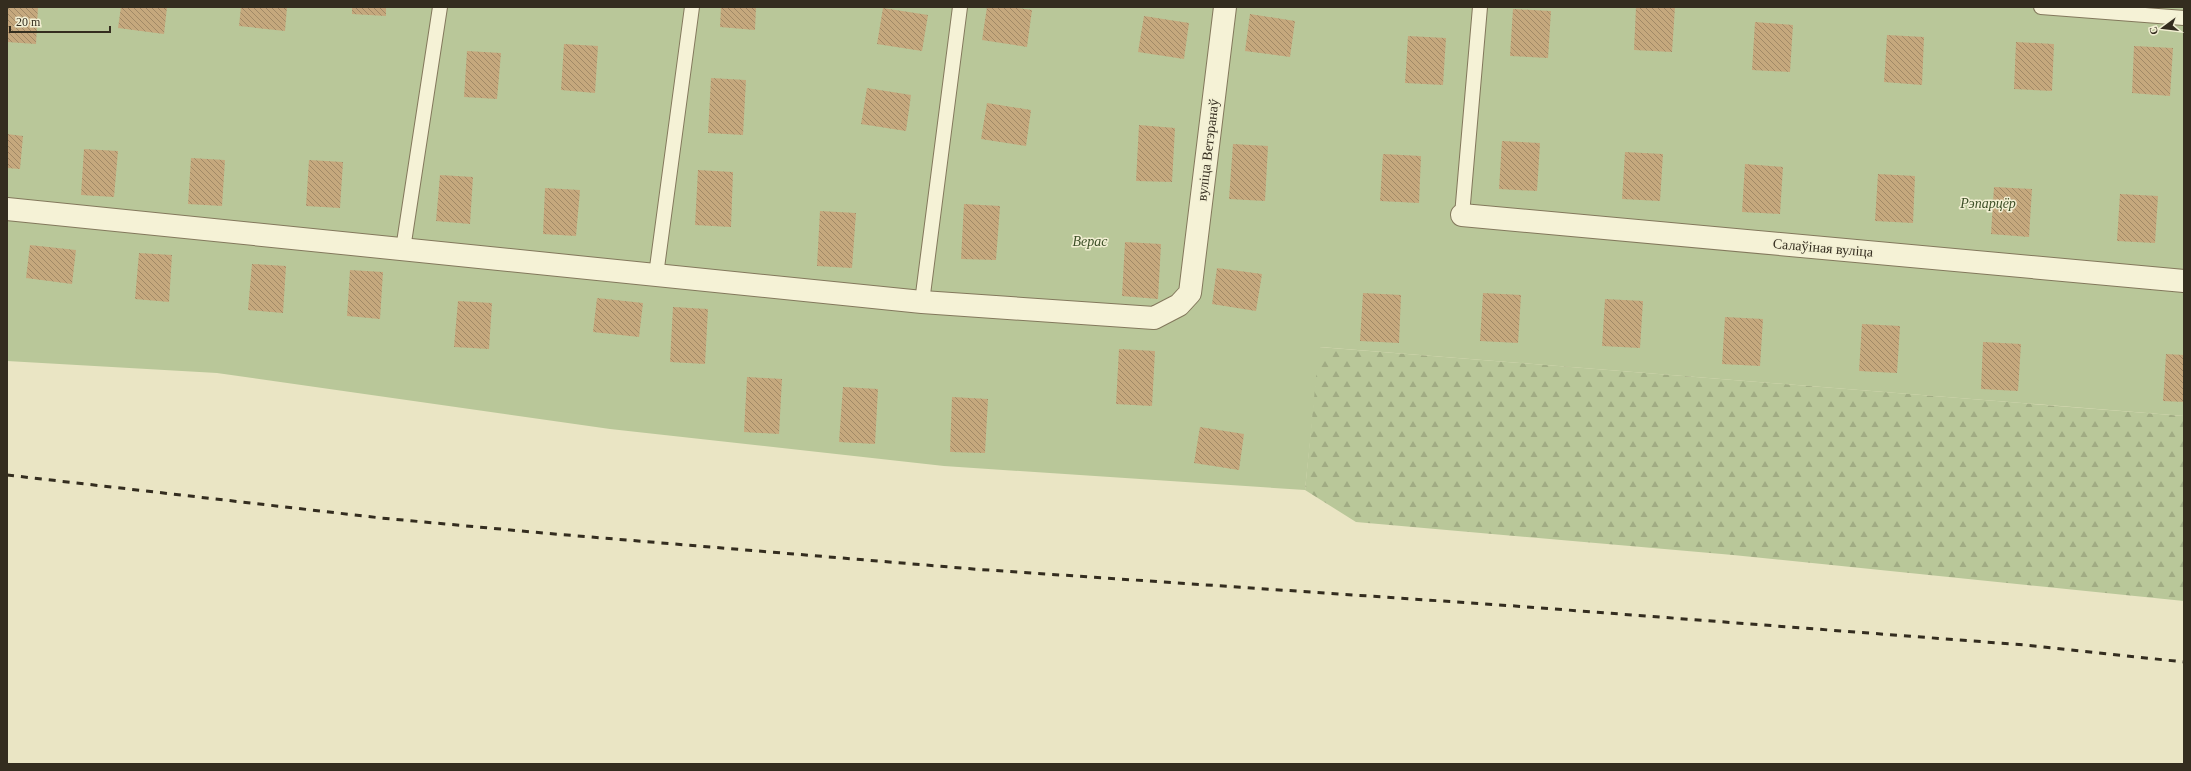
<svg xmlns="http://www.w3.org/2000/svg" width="2191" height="771" font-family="'Times New Roman',serif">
<defs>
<pattern id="forest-firs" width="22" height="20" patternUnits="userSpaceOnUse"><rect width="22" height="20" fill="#b9c799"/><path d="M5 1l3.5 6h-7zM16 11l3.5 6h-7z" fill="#a0ab83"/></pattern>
<pattern id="building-back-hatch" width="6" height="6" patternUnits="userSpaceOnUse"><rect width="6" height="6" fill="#c5a87d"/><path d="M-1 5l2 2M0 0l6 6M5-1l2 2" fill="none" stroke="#a18966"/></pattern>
</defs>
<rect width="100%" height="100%" fill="#eae5c4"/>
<!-- green -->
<path fill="#b9c799" d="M7,7h2177v409l-864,-69 -15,143 -361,-24 -334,-37 -393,-56 -210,-12z"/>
<!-- forest -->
<path fill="url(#forest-firs)" d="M1319,347l865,69v185l-451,-46 -377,-33 -51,-32z"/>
<!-- building -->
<path fill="url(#building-back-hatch)" d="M7,7h31l-2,37 -29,-2z
M121,7h46l-3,27 -46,-6z
M241,7h46l-2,24 -46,-5z
M352,7h34v9l-34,-2z
M721,7h35l-1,23 -35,-3z
M987,7h24l21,3 -5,37 -45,-7z
M1636,7h39l-3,45 -38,-2z
M883,8l45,7 -6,36 -45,-7z
M1513,9l38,2 -3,47 -38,-2z
M1250,14l45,7 -5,36 -45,-6z
M1144,16l45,7 -5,36 -46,-7z
M1755,22l38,3 -3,47 -38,-2z
M1887,35l37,2 -2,48 -38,-3z
M1408,36l38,2 -3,47 -38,-2z
M2016,42l38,2 -2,47 -38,-2z
M564,44l34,2 -3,47 -34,-3z
M2134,46l39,2 -3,48 -38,-3z
M467,51l34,2 -4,46 -33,-2z
M711,78l35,2 -3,55 -35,-2z
M867,88l44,7 -5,36 -45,-7z
M987,103l44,7 -5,36 -45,-7z
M1139,125l36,3 -3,54 -36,-1z
M7,134l16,2 -3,33 -13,-1z
M1502,141l38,2 -3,48 -38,-2z
M1233,144l35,2 -3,55 -36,-2z
M84,149l34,2 -4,46 -33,-2z
M1625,152l38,2 -3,47 -38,-2z
M1383,154l38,2 -2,47 -39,-2z
M191,158l34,2 -3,46 -34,-2z
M309,160l34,2 -3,46 -34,-2z
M1745,164l38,3 -3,47 -38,-2z
M698,170l35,2 -2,55 -36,-2z
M1878,174l37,2 -2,47 -38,-2z
M440,175l33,2 -3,47 -34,-3z
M1994,187l38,2 -3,48 -38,-3z
M545,188l35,2 -4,46 -33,-2z
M2120,194l38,2 -3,47 -38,-2z
M964,204l36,2 -4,54 -35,-1z
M820,211l36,2 -4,55 -35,-2z
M1125,242l36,2 -3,55 -36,-3z
M30,245l46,5 -4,34 -46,-6z
M139,253l33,2 -3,47 -34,-3z
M252,264l34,2 -3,47 -35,-3z
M1217,268l45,6 -6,37 -44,-7z
M350,270l33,2 -3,47 -33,-3z
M1363,293l38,2 -2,48 -39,-2z
M1483,293l38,2 -3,48 -38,-2z
M597,298l46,5 -4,34 -46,-5z
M1605,299l38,2 -3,47 -38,-2z
M458,301l34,2 -3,46 -35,-2z
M673,307l35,2 -3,55 -35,-2z
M1725,317l38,2 -3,47 -38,-2z
M1862,324l38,2 -3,47 -38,-2z
M1983,342l38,2 -3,47 -37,-2z
M1119,349l36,2 -3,55 -36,-2z
M2166,354l18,1v47l-21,-1z
M747,377l35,2 -3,55 -35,-2z
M843,387l35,2 -3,55 -36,-2z
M952,397l36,2 -3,54 -35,-1z
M1200,427l44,7 -5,36 -45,-7z"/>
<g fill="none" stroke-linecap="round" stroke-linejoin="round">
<defs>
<path id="lane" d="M2041,7l143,11
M1462,215l18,-208
M403,249l37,-242
M656,275l36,-268
M922,302l38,-295"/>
<path id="street" d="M7,209l915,93 232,16 25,-13 11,-12 35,-286
M1462,215l722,66"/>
</defs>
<!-- lane casing -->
<use href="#lane" stroke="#83785c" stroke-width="16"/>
<!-- street casing -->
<use href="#street" stroke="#83785c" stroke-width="24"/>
<!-- lane -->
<use href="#lane" stroke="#f5f2d6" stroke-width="14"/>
<!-- street -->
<use href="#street" stroke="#f5f2d6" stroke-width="22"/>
<!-- rail -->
<path stroke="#342d1f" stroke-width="3" stroke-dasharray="7 7" stroke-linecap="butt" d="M7,475l374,43 162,15 430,36 542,37 510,39 159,17"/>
</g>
<g text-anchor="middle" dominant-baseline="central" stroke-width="3" stroke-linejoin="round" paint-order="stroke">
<!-- street labels -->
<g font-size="14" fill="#342d1f" stroke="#f2efd3">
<text transform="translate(1208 150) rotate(-83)">вуліца Ветэранаў</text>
<text transform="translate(1823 248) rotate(5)">Салаўіная вуліца</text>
</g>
<!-- park labels -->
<g font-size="14" font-style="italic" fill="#3d4f27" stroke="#f2efd3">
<text x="1988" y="203">Рэпарцёр</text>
<text x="1090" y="241">Верас</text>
</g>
</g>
<!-- border -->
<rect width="2191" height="771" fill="none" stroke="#342d1f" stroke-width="16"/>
<!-- north arrow -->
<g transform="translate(2163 28) rotate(255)" stroke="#f2efd3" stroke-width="3" paint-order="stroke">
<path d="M0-3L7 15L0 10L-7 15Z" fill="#342d1f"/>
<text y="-6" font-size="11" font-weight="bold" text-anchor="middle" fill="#342d1f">С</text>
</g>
<!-- scale -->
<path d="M10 26v6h100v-6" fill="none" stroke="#342d1f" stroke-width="2"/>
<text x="16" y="26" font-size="12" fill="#342d1f" stroke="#f2efd3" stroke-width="3" paint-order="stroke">20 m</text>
</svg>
